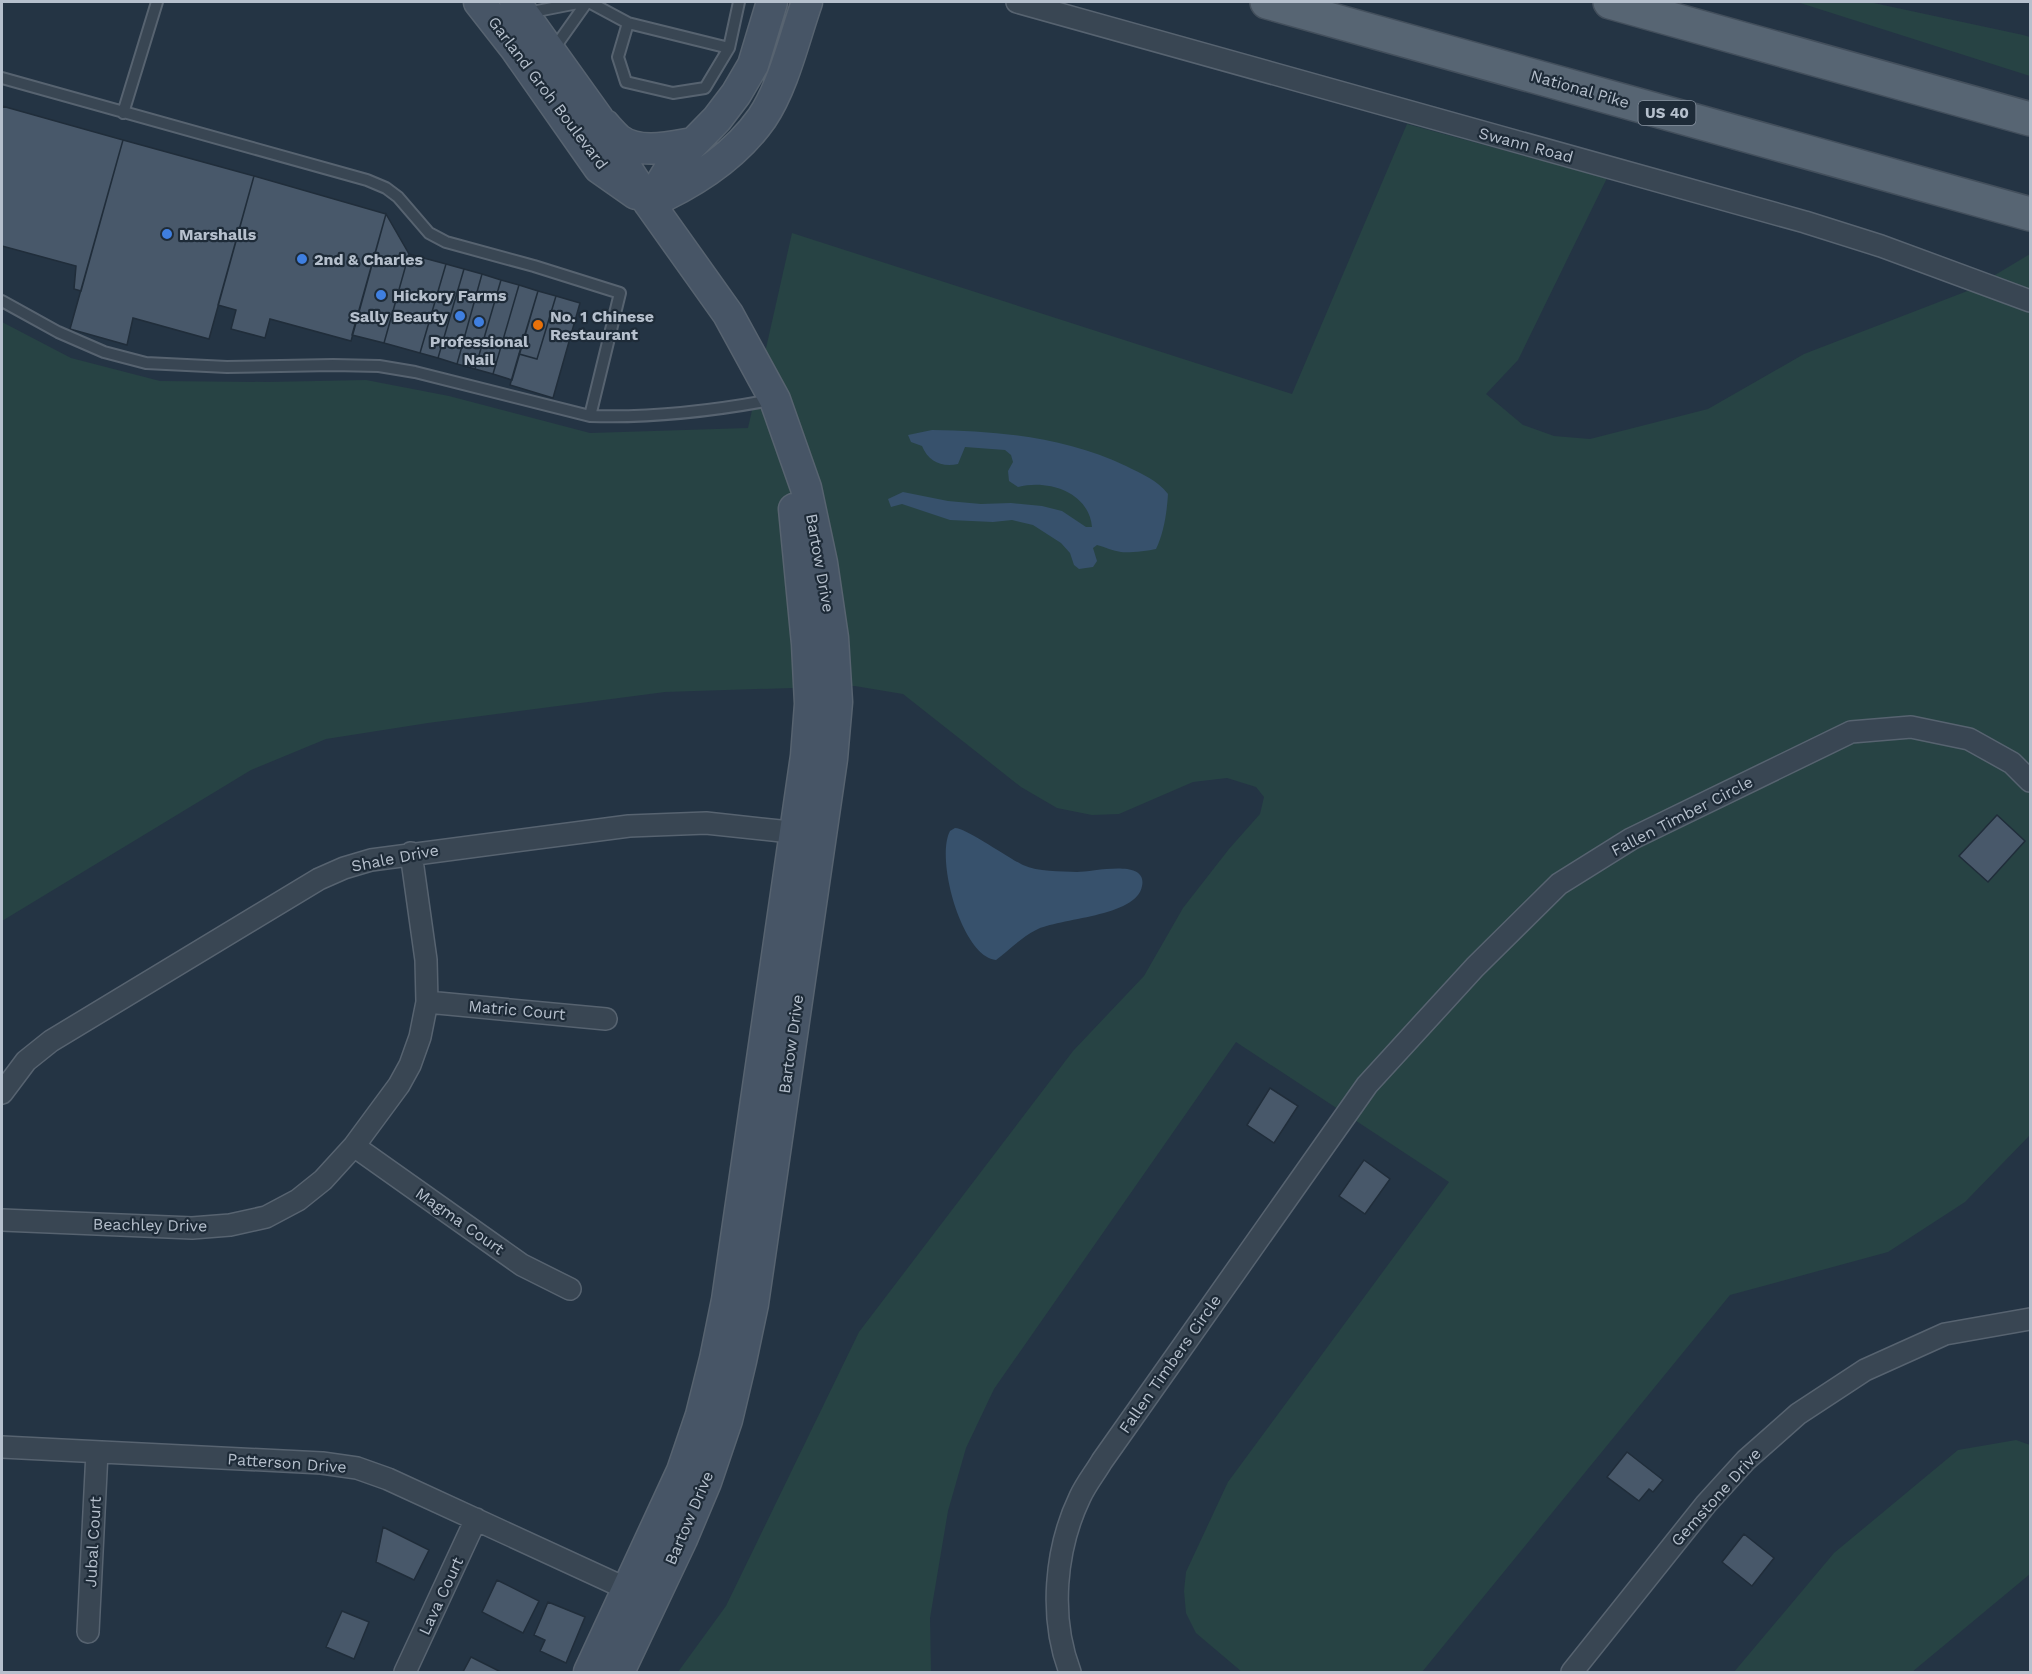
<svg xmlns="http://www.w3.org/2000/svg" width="2032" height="1674" font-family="'Work Sans',sans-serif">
<rect width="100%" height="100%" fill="#243444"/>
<!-- green -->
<path fill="#274344" d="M1797,2h72l154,33 7,2v39z
M1407,124l200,54 -89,182 -32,34 37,31 31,11 36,3 118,-30 96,-55 166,-64 60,-36v881l-65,67 -77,50 -158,43 -308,377h-180l-46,-39 -10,-20 -2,-22 2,-19 42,-90 221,-300 -213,-140 -242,347 -28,59 -18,63 -18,107 1,54h-253l48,-66 133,-274 214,-281 71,-75 39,-68 46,-59 31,-35 4,-17 -8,-10 -29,-9 -34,4 -74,32 -27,1 -35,-7 -36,-21 -118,-93 -48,-8 -190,6 -237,31 -102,16 -75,31 -249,151v-599l69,36 89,23 108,1 98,-2 83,16 141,37 158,-5 44,-195 500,161z
M2016,1440l14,5v129l-118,98h-178l100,-119 124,-103z"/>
<!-- water -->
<path fill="#37516c" d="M932,430c66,1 133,7 194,36 16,8 31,14 42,28 -1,17 -4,39 -12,55 -8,2 -28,4 -35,3 -8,-1 -16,-5 -24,-7l-4,3 4,13 -4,6 -14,2 -5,-4 -4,-12 -9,-10 -28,-18 -21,-5 -19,2 -43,-2 -48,-16 -11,3 -3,-8 15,-7 45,9 33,3 30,-1 31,3 20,5 24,16h6c-3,-35 -44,-48 -74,-40l-9,-6 -1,-10 5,-9 -2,-7 -6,-5 -40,-3 -7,17c-16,4 -30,-3 -36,-18l-11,-4 -3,-7z
M955,828c11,0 53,30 68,37 15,7 37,6 54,7 16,0 71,-14 65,14 -5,31 -84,32 -106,44 -14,7 -27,20 -40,30 -34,-3 -61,-101 -46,-129z"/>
<!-- building -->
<path fill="#48586a" stroke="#202d3a" stroke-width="1.5" d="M2,106l121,34 -42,151 -7,-2 2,-23 -74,-20z
M123,140l131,36 -45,163 -76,-21 -6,27 -57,-16z
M254,176l132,38 -35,127 -81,-22 -5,19 -34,-9 5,-19 -18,-5z
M386,214l23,40 -25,89 -32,-8z
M409,254l37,10 -26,89 -36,-10z
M446,264l18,5 -26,89 -18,-5z
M464,269l18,5 -25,90 -19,-6z
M482,274l19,6 -26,89 -18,-5z
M501,280l18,5 -26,89 -18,-5z
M519,285l19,6 -26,89 -19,-6z
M538,291l18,5 -19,63 -18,-5z
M556,296l24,7 -27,95 -43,-13 9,-31 18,5z
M1997,815l28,26 -37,41 -29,-26z
M1270,1088l28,18 -24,37 -27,-18z
M1364,1160l26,19 -25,35 -26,-18z
M1627,1452l36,28 -10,12 -4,-3 -10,12 -32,-24z
M383,1527l46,23 -15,30 -38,-18z
M1744,1534l30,24 -22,28 -30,-24z
M497,1580l42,21 -16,32 -41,-21z
M548,1602l37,15 -19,46 -26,-12 5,-11 -11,-5z
M342,1611l27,11 -15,37 -28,-12z
M471,1657l30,15h-38z"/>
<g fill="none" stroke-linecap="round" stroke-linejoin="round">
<defs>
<path id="lane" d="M589,2l39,21 101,25
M527,13l56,-11
M628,23l-10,34 8,25 47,11 32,-5 24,-40 10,-46
M553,50l34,-48
M2,78l365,102 19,8 12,9 31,36 17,9 88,24 86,27 -30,123c61,2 122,-5 181,-16
M123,113l34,-111
M2,301l56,31 46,20 42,11 81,4 106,-2 46,1 36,6 175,44"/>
<path id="street" d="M1017,2l788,220 76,24 149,55
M427,1002l179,17
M2,1093l24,-32 25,-20 268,-162 25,-11 27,-8 258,-34 77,-3 103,11
M354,1146l168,119 48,24
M2,1220l190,8 38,-3 36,-8 32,-17 25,-20 31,-34 45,-61 11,-20 10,-28 7,-35 -1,-42 -15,-107
M2,1447l320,16 35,5 31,11 239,110 11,7
M88,1632l9,-180
M405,1672l71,-153
M1070,1672c-21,-55 -15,-123 10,-175 6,-13 15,-24 22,-36l265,-376 108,-118 84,-83 72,-45 220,-107 60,-5 58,12 43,24 18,18
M1572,1672l134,-168 40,-44 52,-46 67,-44 80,-36 85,-15"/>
<path id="secondary" d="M479,2l36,46 84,120 37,26
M515,2l83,116 21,39 30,46 79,111 47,86 31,88 16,75 11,75 4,64 -5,57 -79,545 -12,57 -14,59 -21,62 -24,57 -63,133
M605,125c4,5 9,10 13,14 21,16 52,8 75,4
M649,203c43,-19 85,-45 113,-85 22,-33 32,-79 45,-116
M649,203l23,-38 45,-46 19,-25 17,-29 19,-63
M589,1672l93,-201 19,-56 14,-56 12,-59 79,-544 4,-52 -3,-60 -13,-135"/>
<path id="primary" d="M1267,2l763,212
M1610,2l420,117"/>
</defs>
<!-- lane casing -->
<use href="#lane" stroke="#576370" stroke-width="14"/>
<!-- street casing -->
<use href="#street" stroke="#576370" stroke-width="24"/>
<!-- secondary casing -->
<use href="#secondary" stroke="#576370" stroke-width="33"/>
<!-- primary casing -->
<use href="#primary" stroke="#434f5c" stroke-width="36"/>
<!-- lane -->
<use href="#lane" stroke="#394653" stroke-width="10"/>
<!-- street -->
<use href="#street" stroke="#394653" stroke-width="21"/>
<!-- secondary -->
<use href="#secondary" stroke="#475566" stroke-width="30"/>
<!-- primary -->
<use href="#primary" stroke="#576573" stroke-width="33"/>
</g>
<!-- markers -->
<g fill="#3f7fe0" stroke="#1e2b38" stroke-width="2">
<circle cx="167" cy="234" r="6"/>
<circle cx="302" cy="259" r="6"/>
<circle cx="381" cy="295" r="6"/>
<circle cx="460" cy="316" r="6"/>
<circle cx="479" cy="322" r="6"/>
</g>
<circle fill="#e8710a" stroke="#1e2b38" stroke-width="2" cx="538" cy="325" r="6"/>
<g text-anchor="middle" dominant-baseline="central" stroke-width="4.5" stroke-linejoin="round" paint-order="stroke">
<!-- shield labels -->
<rect fill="#1e2b38" stroke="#8893a0" stroke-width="1.5" x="1638.5" y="101" width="57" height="24" rx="4.5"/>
<g font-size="15" font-weight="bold" fill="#b6c0cd">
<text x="1667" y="113">US 40</text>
</g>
<!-- street labels -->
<g font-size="16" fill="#b6c0cd" stroke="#1e2b38">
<text transform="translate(1580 89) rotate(16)">National Pike</text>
<text transform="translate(548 93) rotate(53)">Garland Groh Boulevard</text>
<text transform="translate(1526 145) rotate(15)">Swann Road</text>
<text transform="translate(820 563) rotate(80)">Bartow Drive</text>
<text transform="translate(1682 816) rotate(-27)">Fallen Timber Circle</text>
<text transform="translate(395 858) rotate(-11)">Shale Drive</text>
<text transform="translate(517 1010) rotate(5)">Matric Court</text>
<text transform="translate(791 1044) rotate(-82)">Bartow Drive</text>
<text transform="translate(460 1221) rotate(35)">Magma Court</text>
<text transform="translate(150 1225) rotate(1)">Beachley Drive</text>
<text transform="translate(1170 1364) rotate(-55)">Fallen Timbers Circle</text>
<text transform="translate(287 1463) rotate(4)">Patterson Drive</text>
<text transform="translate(1716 1497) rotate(-48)">Gemstone Drive</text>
<text transform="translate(689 1518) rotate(-67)">Bartow Drive</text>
<text transform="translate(93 1542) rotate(-87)">Jubal Court</text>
<text transform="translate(441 1596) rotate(-65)">Lava Court</text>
</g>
<!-- poi labels -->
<g font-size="16" font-weight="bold" fill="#b6c0cd" stroke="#1e2b38" text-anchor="start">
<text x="179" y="234">Marshalls</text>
<text x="314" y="259">2nd &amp; Charles</text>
<text x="393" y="295">Hickory Farms</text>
<text x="448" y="316" text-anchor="end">Sally Beauty</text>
<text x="550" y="316">No. 1 Chinese<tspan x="550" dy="18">Restaurant</tspan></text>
<text x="479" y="341" text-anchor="middle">Professional<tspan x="479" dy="18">Nail</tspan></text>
</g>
</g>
<!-- border -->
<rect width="2032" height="1674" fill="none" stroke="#b6c0cd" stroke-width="6"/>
</svg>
